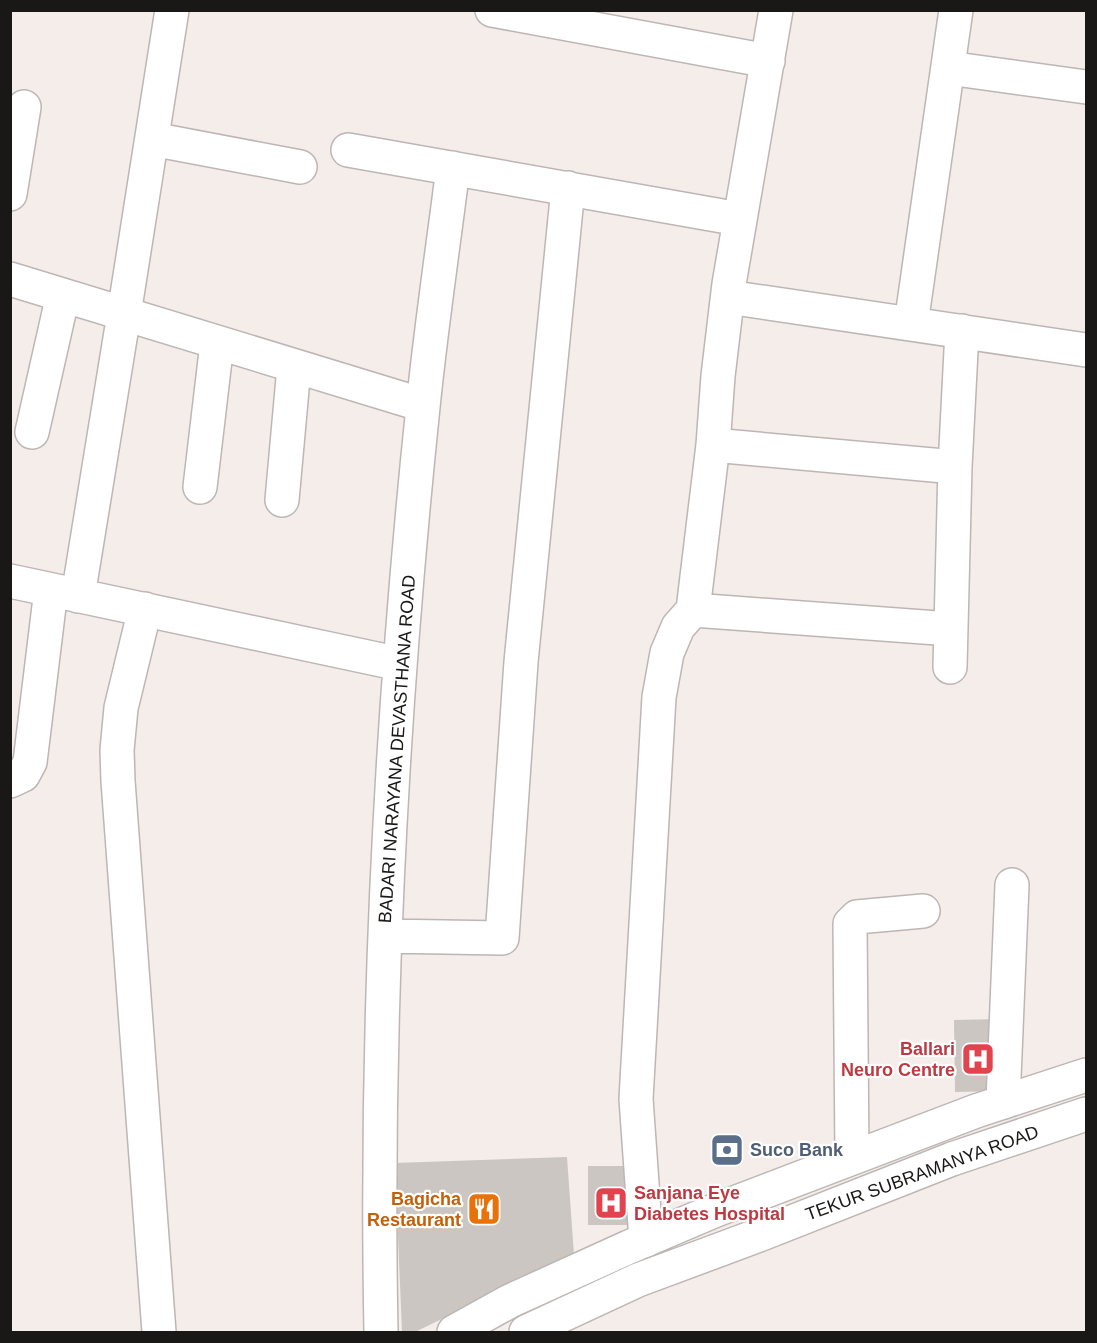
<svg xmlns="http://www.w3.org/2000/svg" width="1097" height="1343" font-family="Helvetica,sans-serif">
<rect width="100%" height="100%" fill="#f4edea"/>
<!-- building -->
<path fill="#cbc6c2" d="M1001,1019l1,72 -47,1 -1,-72z
M567,1157l7,98 -159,77h-13l-7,-169z
M588,1166h45v59h-45z"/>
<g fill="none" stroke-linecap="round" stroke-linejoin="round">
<defs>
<path id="minor" d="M492,10l276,51
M948,68l138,19
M152,139l148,28
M348,150l391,69
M10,194l14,-87
M10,279l413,126
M728,297l358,53
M911,324l45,-314
M32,432l31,-137
M713,445l242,22
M200,487l17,-144
M282,500l12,-133
M10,581l390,83
M78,596l46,-282 48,-304
M145,609l-24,99 -4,42 1,31 41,551
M693,610l258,19
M950,667l5,-200 7,-136
M10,781l13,-6 7,-13 21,-172
M386,936l116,2 19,-276 47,-474
M1003,1102l9,-217
M852,1157l-2,-233 7,-7 66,-6
M646,1240l-10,-141 23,-402 8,-44 11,-26 15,-17 20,-165 5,-69 11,-92 47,-274
M381,1332c-6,-308 10,-618 42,-925 8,-80 20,-159 30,-239"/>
<path id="major" d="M454,1332l56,-31 119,-54 87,-37 260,-99 110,-36
M526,1332l112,-52 121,-45 193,-76 134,-45"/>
</defs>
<!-- minor casing -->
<use href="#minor" stroke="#bdb6b4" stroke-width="36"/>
<!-- major casing -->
<use href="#major" stroke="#bdb6b4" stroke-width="36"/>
<!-- minor -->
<use href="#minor" stroke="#fff" stroke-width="33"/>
<!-- major -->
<use href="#major" stroke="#fff" stroke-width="33"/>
</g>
<!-- icons -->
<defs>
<symbol id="hospital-square" viewBox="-11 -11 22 22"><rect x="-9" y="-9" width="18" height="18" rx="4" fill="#e0444e" stroke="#fff"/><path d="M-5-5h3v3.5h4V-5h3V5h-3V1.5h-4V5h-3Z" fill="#fff"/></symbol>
<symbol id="bank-square" viewBox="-11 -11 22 22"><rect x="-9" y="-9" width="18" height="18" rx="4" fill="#5c6f8a" stroke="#fff"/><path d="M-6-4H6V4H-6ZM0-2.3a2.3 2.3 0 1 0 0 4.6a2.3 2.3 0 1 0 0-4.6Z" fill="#fff"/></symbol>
<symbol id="restaurant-square" viewBox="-11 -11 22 22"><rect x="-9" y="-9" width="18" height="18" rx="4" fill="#e8710a" stroke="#fff"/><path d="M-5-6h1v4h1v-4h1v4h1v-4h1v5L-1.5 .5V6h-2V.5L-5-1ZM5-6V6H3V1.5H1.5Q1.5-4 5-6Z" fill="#fff"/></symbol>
</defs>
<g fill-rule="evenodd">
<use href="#hospital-square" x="959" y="1040" width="38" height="38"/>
<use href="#bank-square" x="708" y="1131" width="38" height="38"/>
<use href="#hospital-square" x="592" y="1184" width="38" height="38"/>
<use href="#restaurant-square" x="465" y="1190" width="38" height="38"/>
</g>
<g text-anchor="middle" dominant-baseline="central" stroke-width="4.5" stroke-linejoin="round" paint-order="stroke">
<!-- street labels -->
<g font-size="18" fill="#1a1817" stroke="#fff">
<text transform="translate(397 749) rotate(-86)">BADARI NARAYANA DEVASTHANA ROAD</text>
<text transform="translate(922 1173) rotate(-20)">TEKUR SUBRAMANYA ROAD</text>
</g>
<!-- health labels -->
<g font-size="18" font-weight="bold" fill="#be3a42" stroke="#fff" text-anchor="end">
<text x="955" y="1049">Ballari<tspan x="955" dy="21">Neuro Centre</tspan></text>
<text x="634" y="1193" text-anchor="start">Sanjana Eye<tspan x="634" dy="21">Diabetes Hospital</tspan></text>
</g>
<!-- service labels -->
<g font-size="18" font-weight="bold" fill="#4e5e75" stroke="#fff" text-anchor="start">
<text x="750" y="1150">Suco Bank</text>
</g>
<!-- food labels -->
<g font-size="18" font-weight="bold" fill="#c56008" stroke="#fff" text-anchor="end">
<text x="461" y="1199">Bagicha<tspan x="461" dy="21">Restaurant</tspan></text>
</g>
</g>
<!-- border -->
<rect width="1097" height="1343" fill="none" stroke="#1a1817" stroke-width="24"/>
</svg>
